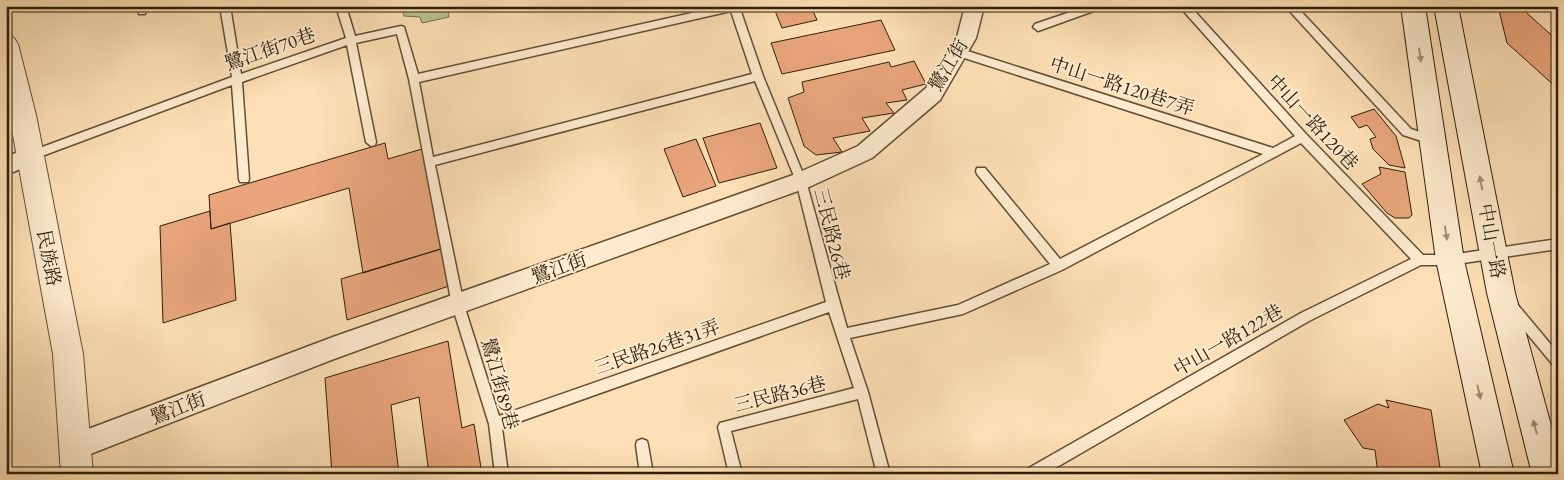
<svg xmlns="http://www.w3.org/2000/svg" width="1564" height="480" font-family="'EB Garamond','Noto Serif TC',serif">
<rect width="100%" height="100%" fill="#fde0b5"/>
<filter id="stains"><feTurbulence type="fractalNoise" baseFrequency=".004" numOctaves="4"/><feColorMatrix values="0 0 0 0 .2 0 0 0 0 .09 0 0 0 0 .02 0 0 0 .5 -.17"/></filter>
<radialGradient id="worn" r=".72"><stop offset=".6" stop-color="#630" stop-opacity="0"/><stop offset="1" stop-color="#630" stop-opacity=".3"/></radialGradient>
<!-- green -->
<path fill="#bac391" stroke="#74714d" d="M401,6h47l1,11 -27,6 -2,-6 -16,-1z"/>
<!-- building -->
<path fill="#e9a57c" stroke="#2e1f09" d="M773,6h60l-20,5 4,9 -35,8z
M1498,6h21l39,35v48l-51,-46z
M881,20l14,30 -113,24 -11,-31z
M914,61l12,23 -24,6 5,10 -21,3 8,10 -32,5 8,13 -37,7 9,14 -26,3 -12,-9 -16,-48 16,-6 -2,-10 87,-20 2,5z
M1374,109l22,27 9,32 -16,-3 -16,-16 -3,-10 6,-2 -9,-12 -8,3 -8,-11z
M760,123l17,45 -58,15 -16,-45z
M696,139l20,47 -33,11 -19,-48z
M385,143l3,16 34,-10 22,99 -81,25 -14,-85 -138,41 -2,-34z
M1379,167l26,5 7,43 -3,3h-14l-8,-5 -25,-29 19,-10z
M210,211l1,18 19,-6 6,77 -73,23 -3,-97z
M444,248l8,37 -105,35 -6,-41z
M448,341l14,87 12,-4 8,50h-53l-10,-77 -28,8 8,69h-67l-7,-96z
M1386,400l45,10 10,64h-63l-3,-24 -12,-2 -19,-28 34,-16 11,4z"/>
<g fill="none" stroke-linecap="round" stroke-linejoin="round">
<defs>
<path id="service" d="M6,6h11l-11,5z
M137,6h10l-2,8h-6z
M220,6h10l11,68 105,-36 -10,-32h10l9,30 46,-10 3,1 14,47 305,-68h16l24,70 43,105 41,147 111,-23 92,-41 -73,-90 -1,-3 1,-3h8l75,91 203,-105 -308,-99 -2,-3 2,-3 3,-1 315,100 22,-12 -116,-130h11l116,128 117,121h27l108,-16v10l-108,16h-29l-112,56 -264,153h-19l1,-5 274,-156 110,-54 -110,-116 -239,127 -99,44 -113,24 18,54 22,82h-13l-19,-75 -127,32 11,43h-13l-11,-47 2,-4 134,-35 -25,-76 -327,116 6,46h-13l-6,-50 -37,-119 -43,-226 -12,-45 -41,9 20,99 -1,3 -4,1 -5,-4 -19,-97 -105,37 7,97 -1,3h-8l-1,-3 -7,-94 -198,74h-8l-1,-3 1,-3 206,-76zM731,11l21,63 -319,83 -14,-75zM755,81l41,100 30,121 -327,114 -35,-111 -29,-140z
M1088,6h16l-2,2 -64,23 -5,-4 2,-3z
M1285,6h11l115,123 24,8 1,3 -1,3 -4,1 -28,-9z
M1513,303l4,1 41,49v15l-4,-2 -45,-54 -2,-4 2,-4z
M642,439l5,2 1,4 5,29h-13l-4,-29 1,-4z"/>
<path id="minor" d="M965,6h19l-8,32 -36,62 -68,58 -63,29 -475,172 -259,101 -9,-4 -4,-9 4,-9 9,-4 258,-97 460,-162 65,-29 68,-58 31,-51z
M30,147l7,3 4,6 -4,6 -31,13v-18z"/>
<path id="tertiary" d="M6,35l8,3 4,6 18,71 47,239 10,120h-32l-8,-120 -47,-257z"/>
<path id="secondary" d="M1401,6h24l39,254 50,214h-32l-46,-214z
M1434,6h24l57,287 43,158v23h-26l-45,-181z"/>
</defs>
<!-- service casing -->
<use href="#service" stroke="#624f34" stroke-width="3"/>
<!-- minor casing -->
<use href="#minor" stroke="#624f34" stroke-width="3"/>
<!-- tertiary casing -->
<use href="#tertiary" stroke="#624f34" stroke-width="2"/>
<!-- secondary casing -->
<use href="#secondary" stroke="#2e1f09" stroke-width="2"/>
<!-- service -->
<use href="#service" fill="#feebcf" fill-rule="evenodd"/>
<!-- minor -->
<use href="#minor" fill="#feebcf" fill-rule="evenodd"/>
<!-- tertiary -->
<use href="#tertiary" fill="#feebcf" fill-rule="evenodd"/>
<!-- secondary -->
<use href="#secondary" fill="#feebcf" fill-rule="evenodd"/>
</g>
<!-- one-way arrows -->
<defs><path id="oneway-solid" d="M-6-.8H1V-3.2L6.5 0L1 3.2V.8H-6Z" transform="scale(1.25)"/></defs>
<g fill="#a08f76">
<use href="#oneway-solid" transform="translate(1420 55) rotate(82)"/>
<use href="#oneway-solid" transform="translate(1481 183) rotate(-101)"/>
<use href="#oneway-solid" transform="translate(1446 233) rotate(81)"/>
<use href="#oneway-solid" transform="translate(1479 392) rotate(77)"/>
<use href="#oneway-solid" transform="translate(1535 427) rotate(-105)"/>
</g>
<g text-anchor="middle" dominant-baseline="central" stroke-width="4" stroke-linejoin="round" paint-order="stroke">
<!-- street labels -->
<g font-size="19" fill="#2e1f09" stroke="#feebcf">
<text transform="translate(270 49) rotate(-19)">鷺江街70巷</text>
<text transform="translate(948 65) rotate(-59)">鷺江街</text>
<text transform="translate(1122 86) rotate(18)">中山一路120巷7弄</text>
<text transform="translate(1313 122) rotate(47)">中山一路120巷</text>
<text transform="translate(832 234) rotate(76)">三民路26巷</text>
<text transform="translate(1492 241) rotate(80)">中山一路</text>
<text transform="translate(49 258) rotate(79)">民族路</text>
<text transform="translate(559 268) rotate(-20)">鷺江街</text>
<text transform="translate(1228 340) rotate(-30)">中山一路122巷</text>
<text transform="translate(657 347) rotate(-19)">三民路26巷31弄</text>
<text transform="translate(500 384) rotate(75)">鷺江街89巷</text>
<text transform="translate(780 394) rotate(-14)">三民路36巷</text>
<text transform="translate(178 408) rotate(-21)">鷺江街</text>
</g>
</g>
<!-- margin -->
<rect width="1564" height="480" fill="none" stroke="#fde0b5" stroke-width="25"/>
<rect x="8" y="8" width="1549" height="465" fill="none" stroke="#2e1f09" stroke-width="2.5"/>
<rect x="12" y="12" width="1539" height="455" fill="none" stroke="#2e1f09"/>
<rect width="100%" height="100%" filter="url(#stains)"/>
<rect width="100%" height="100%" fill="url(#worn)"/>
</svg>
